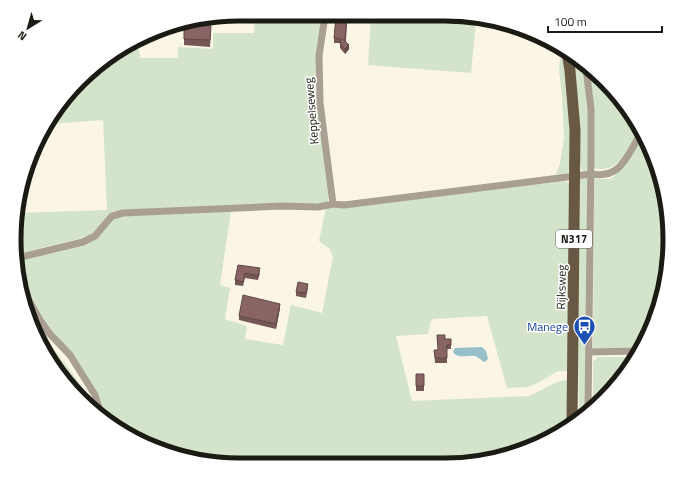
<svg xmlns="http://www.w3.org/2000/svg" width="684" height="479" font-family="'Titillium Web',sans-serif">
<rect width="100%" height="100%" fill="#faf5e4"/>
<!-- green -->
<path fill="#d4e4ca" d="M255,14l67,1 -6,46 -1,27 13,97 1,13 -2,4 -8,3 -206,6 -21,23 -14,5 -61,15 -1,-41 91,-3 -4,-90 -54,4 21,-33 44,-39 8,-4 17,1 1,9h38v-11l35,2v-16h41z
M371,16l78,2 27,3 -5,52 -103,-8z
M572,57l11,8 6,55 -1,48 -2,3 -4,-1 -2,-6z
M560,58h4l6,67v46l-7,4 -7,-1 4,-10 4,-26 -2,-43 -3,-24z
M588,70l26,21 24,41c-11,19 -19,42 -45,36z
M641,137l17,30 12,87 -23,85 -8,10h-46l1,-170h16l4,-3z
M589,177l-3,237 -7,5 -2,-112 1,-127 4,-2z
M566,181l3,3 -1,187h-10l-20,12 -11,4 -20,1 -20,-72 -54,3c-5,4 -2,11 -6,15l-31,2 16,65 117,-5c12,-5 27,-16 39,-16v46l-24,16 -70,21 -249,2 -85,-23 -41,-31 -12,-27 -26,-35 -43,-71v-17l69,-17 10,-6 17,-20 10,-2 107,-5 -11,74 10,3 -5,31 22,7 -2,13 38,6 8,-40 31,8 11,-56 -3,-8 -11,-8 7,-33z
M25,302c6,12 12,24 20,35 15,22 34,41 45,66l-20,-15 -33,-49z
M598,357h35l-40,52v-47z"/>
<!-- water -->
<path fill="#97bfca" d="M482,347l4,4 2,8 -2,2 -2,1c-3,-2 -6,-5 -9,-6 -8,-1 -17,3 -22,-4l2,-4z"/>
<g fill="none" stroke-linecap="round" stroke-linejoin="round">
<!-- street -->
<path stroke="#a99f93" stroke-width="7" d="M325,16l-6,40 1,47 13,101
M586,68l5,41v44l-3,259
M17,258l66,-16 12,-6 17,-20 11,-3 159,-7 36,1 15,-3 11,1 247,-31c30,5 35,-17 49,-39
M18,281l22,39 9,13 21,22 25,40 5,16
M589,352l49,-1"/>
<!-- primary -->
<path stroke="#695944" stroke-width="11" d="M567,52l3,19 5,59 -3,293"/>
</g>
<!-- wall -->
<path fill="#755756" d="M236,14v9h-16v-6z
M365,16h13v7l-13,-1z
M197,20v5l14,7 -1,15 -26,-2v-6l6,-14v-4z
M347,22l-1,19 3,8 -4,5 -5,-6v-5h-6v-5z
M238,265l22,8 -2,7 -13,-2 -2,8 -8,-1v-5z
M308,288l-2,10 -10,-2v-4z
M280,308l-4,21 -37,-9v-4z
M445,339h6v10h-4v14h-12l-1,-13h4z
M416,374h8v17h-8z"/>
<!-- shaded-wall -->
<path fill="#5f4746" d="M349,45v4l-4,5v-5z
M280,304v4l-4,21v-5z"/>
<!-- building -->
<path fill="#886564" stroke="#5f4746" d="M236,14v5l-16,-1v-1z
M336,16l11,1 -2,22h-2l6,6 -4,4 -5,-5 1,-5 -7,-1z
M365,16h13v2h-13z
M197,20v5l14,1 -1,14 -26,-1v-14h6v-4z
M238,265l22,3 -2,8 -13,-3 -2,9 -8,-2z
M298,282l10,2 -2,9 -10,-1z
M243,295l37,9 -4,20 -37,-8z
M437,335h8v4h6v6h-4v13h-12l-1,-8h4z
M416,374h8v12h-8z"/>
<!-- icons -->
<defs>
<symbol id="bus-pin" viewBox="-11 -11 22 30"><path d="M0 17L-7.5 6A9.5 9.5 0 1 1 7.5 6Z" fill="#1a4fb4" stroke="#fff"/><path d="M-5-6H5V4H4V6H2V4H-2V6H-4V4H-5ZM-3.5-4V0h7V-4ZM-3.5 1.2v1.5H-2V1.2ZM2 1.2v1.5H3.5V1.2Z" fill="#fff"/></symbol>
</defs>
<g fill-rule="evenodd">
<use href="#bus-pin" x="572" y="314" width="25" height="34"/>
</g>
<g text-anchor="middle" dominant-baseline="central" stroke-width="3" stroke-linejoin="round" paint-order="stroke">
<!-- shield labels -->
<rect fill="#fff" stroke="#5f5f5a" stroke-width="1" x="556" y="230" width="36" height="18" rx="3"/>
<g font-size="11" font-weight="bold" fill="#1b1a14">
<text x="574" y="239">N317</text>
</g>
<!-- street labels -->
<g font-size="12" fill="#1b1a14" stroke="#fff">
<text transform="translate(311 111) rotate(-95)">Keppelseweg</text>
<text transform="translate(561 287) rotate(-89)">Rijksweg</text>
</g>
<!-- transit labels -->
<g font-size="12" fill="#164399" stroke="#fff" text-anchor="end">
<text x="568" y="326">Manege</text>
</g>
</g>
<!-- crop -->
<path d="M0 0H684V479H0ZM239 21H445A218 218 0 0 1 663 239V240A218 218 0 0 1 445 458H239A218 218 0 0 1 21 240V239A218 218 0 0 1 239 21Z" fill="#fff" fill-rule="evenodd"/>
<path fill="none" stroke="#1b1a14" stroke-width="5" d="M239 21H445A218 218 0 0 1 663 239V240A218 218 0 0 1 445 458H239A218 218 0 0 1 21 240V239A218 218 0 0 1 239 21Z"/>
<!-- north arrow -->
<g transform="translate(28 28) rotate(217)" stroke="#ffffff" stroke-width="3" paint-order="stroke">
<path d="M0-3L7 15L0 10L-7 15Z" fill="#1b1a14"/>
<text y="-6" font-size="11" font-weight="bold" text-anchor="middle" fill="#1b1a14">N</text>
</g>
<!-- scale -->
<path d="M548 26v6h114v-6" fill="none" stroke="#1b1a14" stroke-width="2"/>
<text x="554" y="26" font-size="12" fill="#1b1a14" stroke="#ffffff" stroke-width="3" paint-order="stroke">100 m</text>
</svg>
